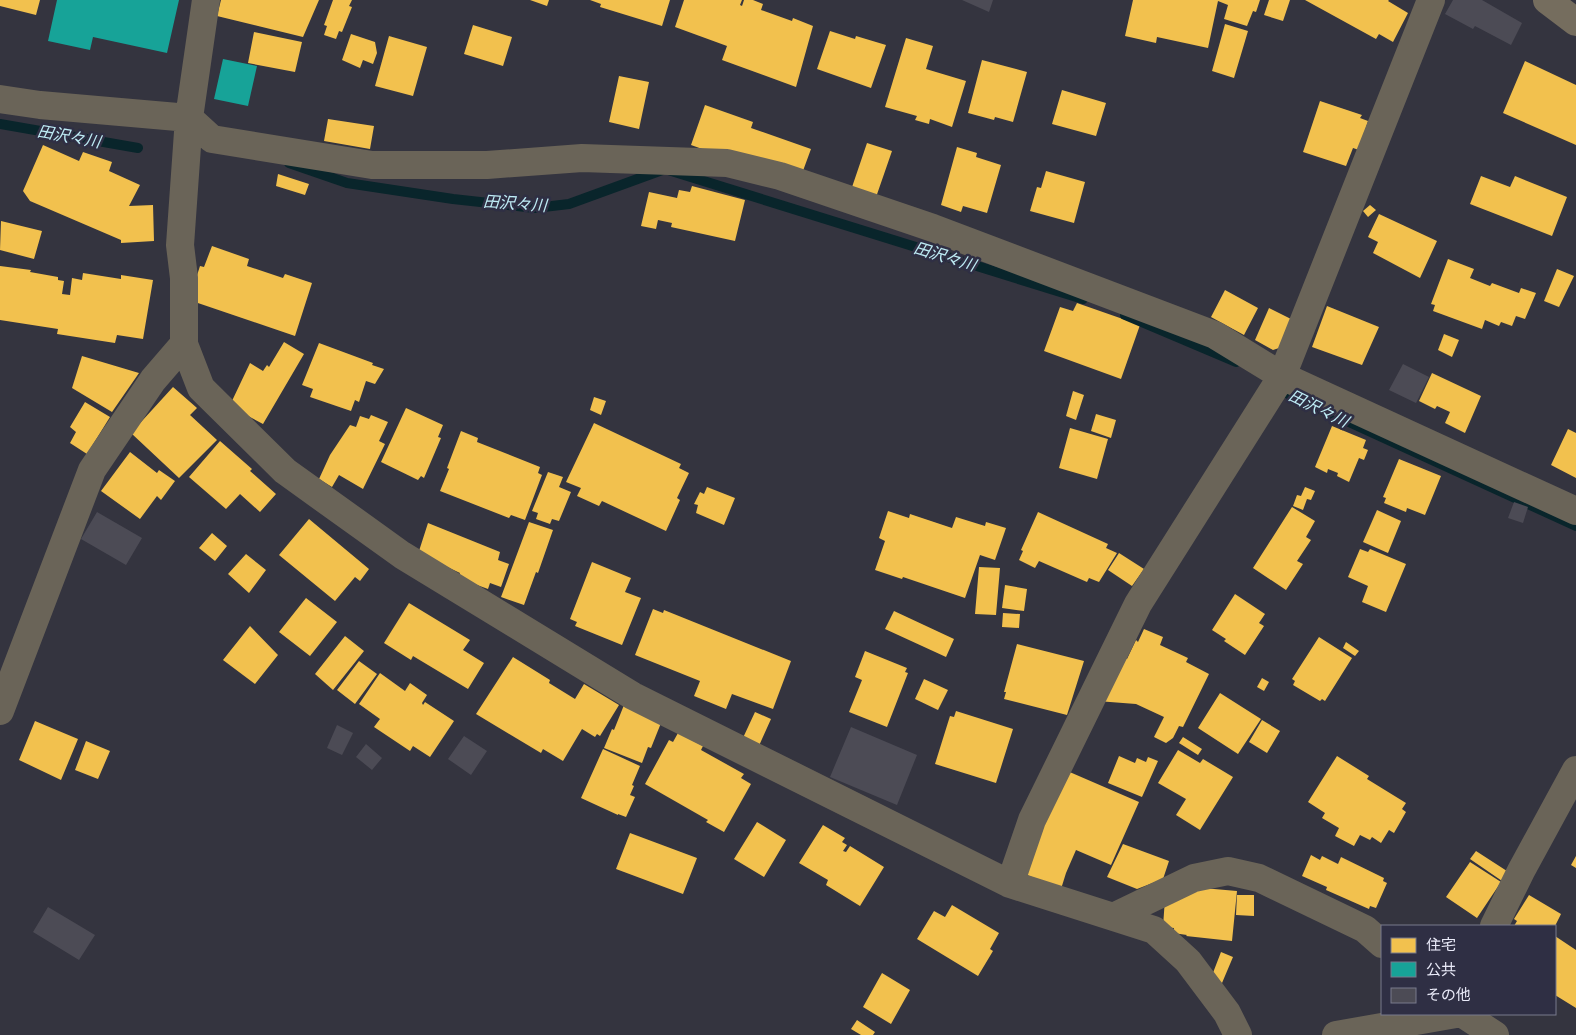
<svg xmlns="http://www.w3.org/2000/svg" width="1576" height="1035" font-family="'Libre Baskerville','Noto Sans JP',serif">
<rect width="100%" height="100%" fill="#34343f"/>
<!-- homes -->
<path fill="#f2c14e" d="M0,0h40l-4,15 -36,-9z
M221,0h98l-16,37 -86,-21z
M333,0h19l-3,6 3,1 -10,25 -3,-1 -3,8 -12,-4 3,-9 -3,-1z
M530,0h19l-2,6z
M590,0h80l-8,26 -62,-19 1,-3z
M684,0h58l-2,5 2,1 2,-6h9l10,4 -2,6 31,11 1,-3 20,8 -17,61 -74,-27 5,-14 -52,-19z
M1133,0h127l-4,12 -3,-1 -6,15 -23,-7 4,-14 -10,-4 -10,47 -51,-11 -1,6 -31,-7z
M1269,0h21l-7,21 -19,-6z
M1305,0h84l-1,1 20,12 -15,29 -14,-8 -3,5z
M1225,24l23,7 -14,47 -22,-7z
M473,25l39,12 -9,29 -39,-12z
M830,31l25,8 1,-3 30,9 -15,43 -54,-19z
M254,32l48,10 -7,30 -47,-9z
M351,34l24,8 2,11 -4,11 -10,-4 -3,8 -18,-8z
M389,36l38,11 -14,49 -38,-10z
M906,38l27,8 -7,23 40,12 -14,46 -22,-8 -1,5 -14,-4 2,-4 -32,-9z
M982,60l45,12 -14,50 -18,-5 -1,3 -26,-7z
M1525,61l51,24v60l-73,-32z
M619,76l30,6 -10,47 -30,-7z
M1062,90l44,13 -10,33 -44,-12z
M1320,101l42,14 -2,3 8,3 -9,29 -6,-2 -7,18 -43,-14z
M705,105l48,17 -2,6 60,21 -11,30 -22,-3 -87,-31z
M328,119l46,7 -4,23 -46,-8z
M867,143l25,8 -18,52 -24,-10z
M43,145l36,16 4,-9 29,10 -3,9 31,14 -11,21 24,-1 1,36 -33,2v-3l-91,-39 -7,-10z
M957,147l20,6 -1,4 25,8 -14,48 -24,-7 -2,6 -20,-7z
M1046,171l39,11 -11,41 -44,-12 7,-24 4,1z
M278,174l31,10 -4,11 -29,-9z
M1481,176l29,11 5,-11 52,21 -15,39 -82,-32z
M692,186l53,14 -10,41 -64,-14 1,-4 -14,-3 -2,9 -15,-3 8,-34 28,6 2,-8 11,2z
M1370,205l6,5 -8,7 -5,-6z
M1379,214l58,27 -17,37 -47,-25 5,-11 -10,-5z
M1,221l41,10 -8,28 -34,-9z
M212,246l37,13 -2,7 36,12 2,-4 27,9 -17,53 -103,-35v-10l8,-25 4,1z
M1448,259l26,10 -4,9 20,8 2,-3 27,10 2,-5 15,5 -11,26 -9,-3 -4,10 -11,-4 -2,4 -14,-6 -3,9 -49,-18 2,-6 -4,-1z
M0,266l31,4 -1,2 28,5v3l6,1 -2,13 8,1 2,-17 10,2 1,-7 38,6v-4l32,5 -10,59 -26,-4 -2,8 -58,-9 1,-5 -58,-9z
M1557,269l17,7 -15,31 -15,-6z
M1225,290l33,18 -14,27 -33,-18z
M1077,303l63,22 -19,54 -77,-28 16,-44 13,4z
M1327,306l52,21 -17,38 -50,-18z
M1269,308l24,12 -11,27 -9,3 -18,-10z
M1444,334l15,6 -7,17 -14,-7z
M284,342l20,12 -41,70 -24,-13 -8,-8 19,-40 13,8 4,-6 2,2z
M319,343l54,20 -1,2 12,4 -9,15 -9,-3 -7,21 -4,-2 -4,11 -41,-14 3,-8 -11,-4z
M82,356l57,17 -27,39 -40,-24z
M1432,373l49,23 -16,37 -20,-10 5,-11 -13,-6 -2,3 -16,-8z
M173,387l24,21 -7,7 27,25 -38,38 -48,-45z
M1073,391l11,4 -8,25 -10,-4z
M594,397l12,4 -5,14 -11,-5z
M85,402l25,15 -23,37 -17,-11 6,-11 -6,-5z
M406,408l37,17 -5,12 3,1 -17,40 -3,-2 -3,4 -37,-18z
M1096,414l20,6 -5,18 -20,-7z
M371,415l17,7 -9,19 6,3 -22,45 -24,-14 -7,12 -13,-8 11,-24 20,-30 6,2 4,-11 9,3z
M594,423l87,41 -2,4 10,5 -12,25 3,2 -14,31 -64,-30 -3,5 -22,-10 4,-8 -15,-6z
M1332,426l34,14 -3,8 5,2 -4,10 -5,-2 -10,24 -12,-6 1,-3 -10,-4 -1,4 -12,-6z
M1070,428l38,11 -11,40 -38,-11z
M1568,429l8,4v45l-25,-13z
M461,431l17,7 -1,4 63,25 -2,6 4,2 -17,45 -14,-5 -2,3 -69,-27 9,-22 -2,-1z
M220,441l32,28 -2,2 26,23 -16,18 -20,-18 -14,15 -37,-32z
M130,452l27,21 2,-3 16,11 -14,19 -4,-4 -17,23 -39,-28z
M1399,459l42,17 -16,39 -18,-7 -1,4 -22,-9 2,-5 -3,-1z
M548,472l15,5 -4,10 12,5 -12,29 -7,-2 -2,5 -14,-5 2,-6 -6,-2z
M707,487l28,11 -11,27 -28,-12 2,-8 -4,-1 6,-12 4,2z
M1305,487l10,4 -4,9 -4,-1 -4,11 -10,-4 4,-11 4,1z
M1292,507l23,14 -9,16 5,3 -14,21 6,3 -17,26 -33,-22z
M1377,510l24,11 -13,32 -25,-11z
M888,511l21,7 1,-4 42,14 4,-11 29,9 1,-4 20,6 -11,32 -15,-5 -15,43 -62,-21 -1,2 -27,-9 10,-29 -6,-3z
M1038,512l70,32 -2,4 11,5 -18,29 -10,-4 -2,4 -48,-21 -4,7 -16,-8 4,-9 -2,-1z
M309,519l60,50 -9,12 -5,-4 -20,24 -56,-46z
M529,522l24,8 -15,43 -2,-1 -12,33 -23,-8z
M428,523l72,29 -2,8 11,4 -8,23 -11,-4 -2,6 -30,-11 2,-5 -34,-16 -7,-6z
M212,533l15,13 -12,15 -16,-13z
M1360,549l8,3 2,-3 36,15 -20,48 -24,-10 6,-16 -20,-9z
M1119,553l25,16 -12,17 -24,-16z
M246,554l20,16 -17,23 -21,-19z
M592,562l39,16 -6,14 16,6 -19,47 -47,-19 2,-4 -7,-3z
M979,567l21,1 -4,47 -21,-1z
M1005,585l22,4 -3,22 -22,-3z
M1235,594l30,20 -6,9 5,3 -19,29 -21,-14 2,-2 -14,-9z
M306,598l31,24 -27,34 -31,-24z
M409,603l61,37 -7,10 21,13 -16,26 -55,-33 -2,4 -27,-17z
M653,609l10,4 1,-3 127,51 -18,48 -41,-15 -6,15 -32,-13 6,-15 -65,-26z
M894,611l60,28 -8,18 -61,-28z
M1003,613l17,1 -1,14 -17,-1z
M250,626l28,29 -23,29 -32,-24z
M1144,629l19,8 -3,8 28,13 -2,4 23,12 -26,53 -4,-1 -6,12 -7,5 -12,-6 10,-20 -28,-13 -39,-3 19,-47 11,5 9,-19 2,2z
M345,636l19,15 -31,39 -18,-16z
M1319,637l33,21 -27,43 -3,-2 -2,2 -27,-16 2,-4 -3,-2z
M1346,642l13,9 -4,5 -12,-8z
M1017,644l67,17 -17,54 -63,-16 2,-7h-2z
M865,651l42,17 -2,4 3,1 -21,54 -38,-15 13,-32 -7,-3z
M513,657l37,23 -1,3 26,16 9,-15 35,21 -19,31 -3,-2 -2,3 -13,-8 -19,32 -20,-12 -2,4 -65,-39z
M359,661l18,13 -22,30 -18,-14z
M380,673l25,18 5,-8 17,12 -5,8 1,2 2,-3 29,19 -24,36 -17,-11 -3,5 -36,-24 6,-8 -21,-15z
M1262,678l7,4 -5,9 -7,-4z
M924,679l24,11 -10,20 -23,-11z
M1220,693l41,26 -23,35 -40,-26z
M624,705l37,18 -10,25 -3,-1 -6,16 -38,-15 8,-19 2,1z
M956,711l57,18 -17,54 -61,-19 15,-48 4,1z
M755,712l16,7 -13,29 -16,-8z
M1262,720l18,11 -13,22 -18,-11z
M35,721l43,18 -17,41 -42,-20z
M678,733l25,13 -2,4 43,24 -3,4 10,6 -27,48 -18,-10 2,-2 -63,-36 24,-44 4,2z
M1183,737l19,12 -4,6 -19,-12z
M86,741l24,10 -12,28 -23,-9z
M603,749l37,17 -8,19 2,1 -4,9 5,2 -9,20 -8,-3v1l-37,-17z
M1178,750l22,13 3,-4 30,18 -33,53 -24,-15 10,-16 -28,-16z
M1119,756l16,7 2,-5 9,4 2,-5 10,4 -16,36 -34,-14z
M1337,756l32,20 -2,3 39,24 -4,6 4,3 -12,21 -5,-3 -8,13 -9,-6 -2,3 -10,-5 -6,11 -19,-10 4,-8 -17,-10 3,-5 -17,-11z
M1065,770l74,32 -28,63 -35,-15 -10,23 -5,16 -34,-14v-10z
M757,822l29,18 -22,37 -30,-18z
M823,825l22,13 -3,4 5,3 -4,6 3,1 4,-6 34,21 -24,39 -34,-21 2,-5 -29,-17z
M630,833l67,25 -14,36 -67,-25z
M1123,844l46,17 -6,18 -26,10 -30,-12z
M1476,851l34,22 -5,10 -35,-24z
M1311,855l9,5 2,-4 16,8 3,-7 43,21 -1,3 4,2 -11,25 -6,-2 -1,3 -43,-19 1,-3 -25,-11z
M1576,856v12l-5,-3z
M1470,862l31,20 -24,36 -31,-21z
M1191,887l46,4 -5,50 -46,-5 1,-1 -14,-2 1,-5 -11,-1 2,-29 17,1 1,-7z
M1237,895h17v21l-18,-1z
M1529,895l32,19 -6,12h-41l3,-5 -3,-2z
M952,905l47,28 -9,16 3,2 -15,25 -61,-37 17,-28 11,6z
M1555,936l21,14v58l-21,-13z
M1221,952l12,5 -11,26 -11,-5z
M882,973l28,17 -19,34 -28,-17z
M857,1020l18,12 -2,3h-12l-10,-6z"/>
<!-- public -->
<path fill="#17a398" d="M57,0h122l-12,53 -74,-16 -3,13 -42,-9z
M223,59l34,7 -9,40 -34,-7z"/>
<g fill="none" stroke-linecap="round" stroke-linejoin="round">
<!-- stream -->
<path stroke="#09252b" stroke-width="10" d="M0,124l138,24
M289,163l58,20 106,16 82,9 34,-4 96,-35 418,130
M1125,315l111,47
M1278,387l12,8 286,131"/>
</g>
<!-- building -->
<path fill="#4c4b55" d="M962,0h31l-4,12z
M1453,0h29l40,23 -11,22 -36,-19 -2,3 -28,-15z
M1403,364l26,13 -13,26 -27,-13z
M1514,502l14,5 -5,16 -15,-5z
M97,512l45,26 -16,27 -45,-26z
M337,725l16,8 -11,22 -15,-7z
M851,727l66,28 -20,50 -67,-28z
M464,736l23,15 -16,24 -23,-16z
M366,744l16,14 -10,12 -16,-13z
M48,907l47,28 -16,25 -46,-28z"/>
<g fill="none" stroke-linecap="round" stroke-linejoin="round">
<!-- minor -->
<path stroke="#6a6458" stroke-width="28" d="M206,0l-17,118 -9,127 4,33v66l17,44 84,83 117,84 231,141 377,188 144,46 34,31 39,52 11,22
M0,99l40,6 149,13 23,21 160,26h115l95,-7 145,5 53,13 153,52 282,107 67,41 294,135
M0,711l92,-241 61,-90 31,-36
M1010,884l22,-64 106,-216 144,-228 149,-376
M1115,916l79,-38 34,-7 31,7 106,51 17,15
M1494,926l27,-55 55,-101
M1463,1014l32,21
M1336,1035l120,-21"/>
<!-- major -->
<path stroke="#756d5e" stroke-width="28" d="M1547,0l29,22"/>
</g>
<g text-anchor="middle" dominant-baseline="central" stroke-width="5" stroke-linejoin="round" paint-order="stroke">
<!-- water labels -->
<g font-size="16" font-style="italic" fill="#bfedf6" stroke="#2f2f44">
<text transform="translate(69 136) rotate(10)">田沢々川</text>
<text transform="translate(515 203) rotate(4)">田沢々川</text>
<text transform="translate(945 256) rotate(17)">田沢々川</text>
<text transform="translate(1319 408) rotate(26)">田沢々川</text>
</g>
</g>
<!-- legend -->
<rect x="1381" y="925" width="175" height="90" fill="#2f2f44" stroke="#797a8c"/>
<rect x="1391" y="938" width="25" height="15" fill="#f2c14e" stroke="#797a8c"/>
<text x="1426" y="950" font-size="15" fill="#e9eaf8">住宅</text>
<rect x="1391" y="962" width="25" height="15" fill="#17a398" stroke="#797a8c"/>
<text x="1426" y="975" font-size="15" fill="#e9eaf8">公共</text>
<rect x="1391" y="988" width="25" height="15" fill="#4c4b55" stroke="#797a8c"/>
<text x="1426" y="1000" font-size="15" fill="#e9eaf8">その他</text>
</svg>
